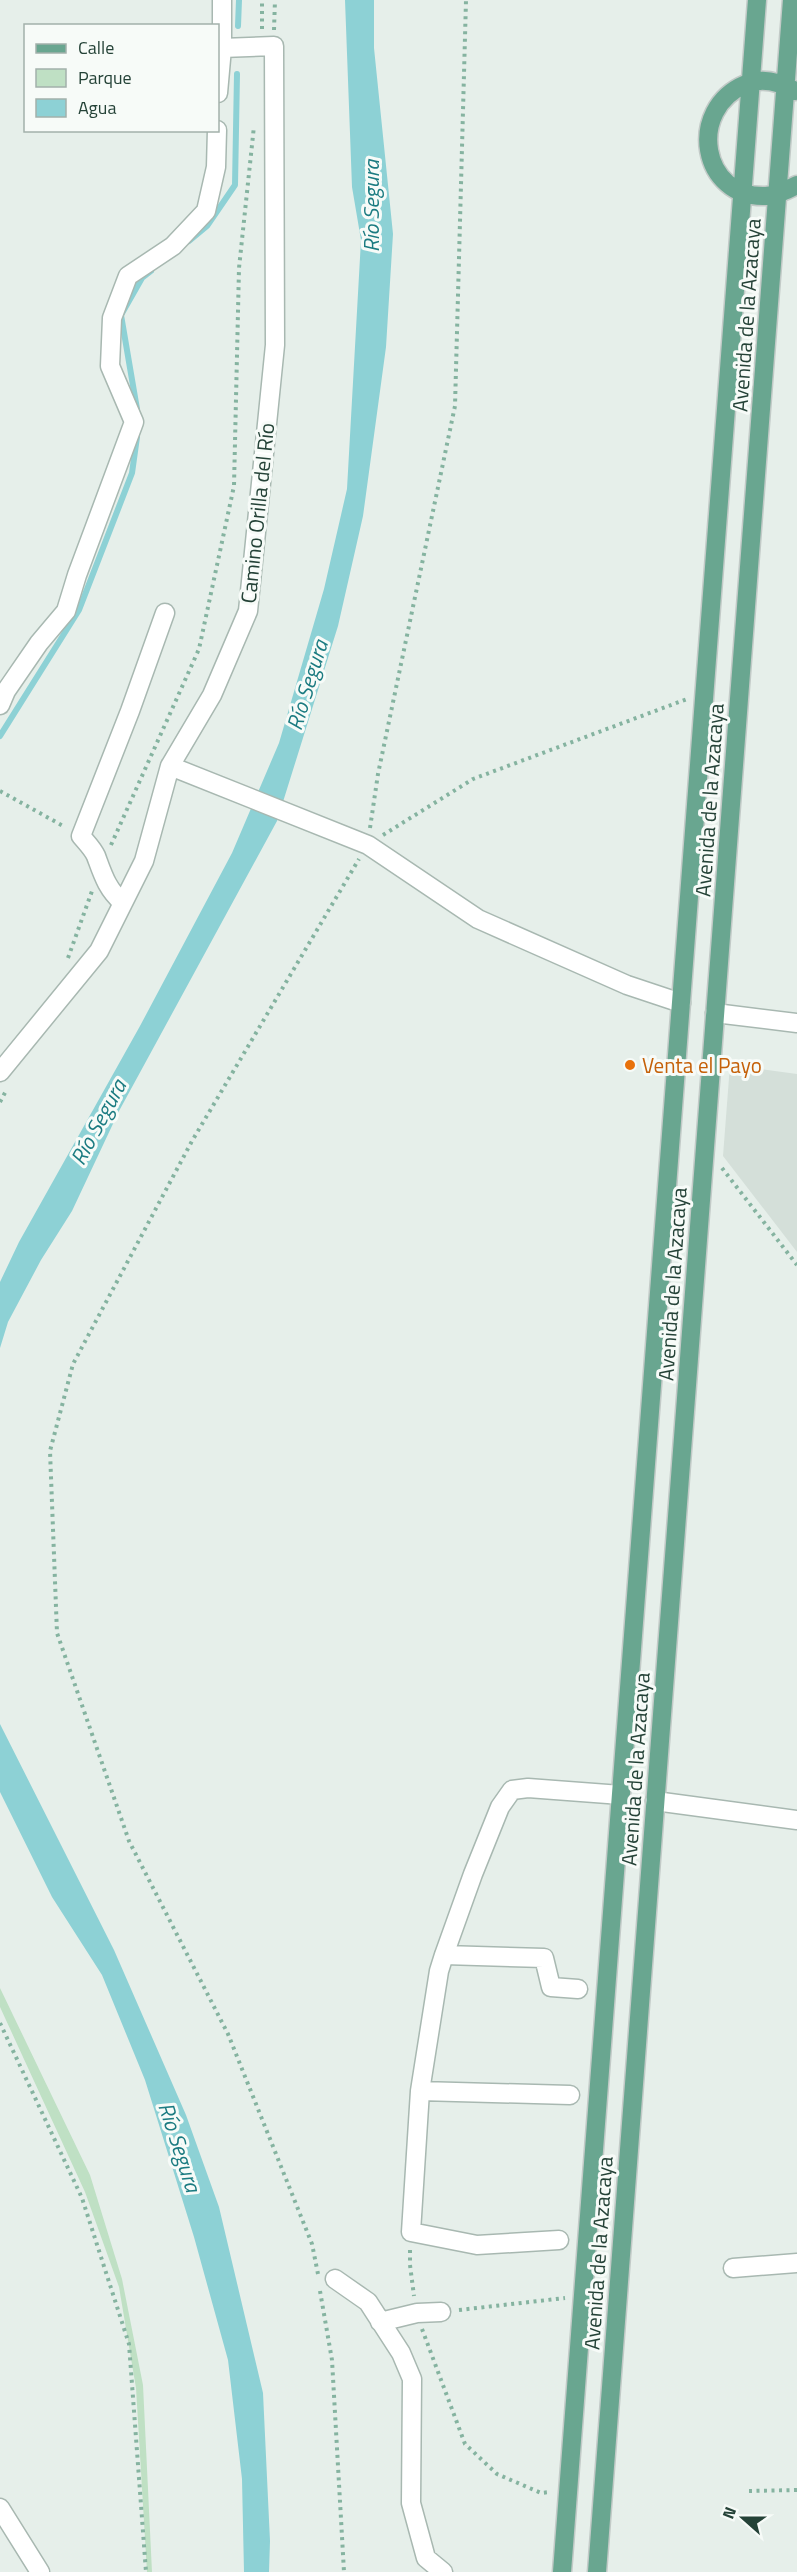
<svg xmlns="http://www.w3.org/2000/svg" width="797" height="2572" font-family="'Titillium Web',sans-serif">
<rect width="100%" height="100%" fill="#e6efea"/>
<!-- built -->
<path fill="#d4dfd9" d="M730,1065l67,9v178l-74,-96z"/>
<!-- green -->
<path fill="#bfe0c4" d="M0,1988l90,187 32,104 21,106 9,187h-5l-11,-184 -17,-101 -34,-95 -85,-185z"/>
<!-- water -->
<path fill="#8dd1d5" d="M345,0h29v48l19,186 -7,113 -23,169 -25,110 -61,195 -158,290 -47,100 -31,49 -33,62 -8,26v-66l19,-40 121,-216 92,-173 47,-110 45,-154 23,-100 14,-249 -9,-53z
M0,1724l114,226 72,165 33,92 44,186 7,148 -1,31h-25l-2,-93 -14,-119 -34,-123 -49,-157 -43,-105 -50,-78 -52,-105z"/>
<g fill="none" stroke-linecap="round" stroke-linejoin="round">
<!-- stream -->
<path stroke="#8dd1d5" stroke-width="6" d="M238,26l1,-26
M189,241l18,-15 28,-41 2,-111
M137,409l-16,-94 21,-37 9,-7
M0,736l79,-126 53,-137 5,-36"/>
<defs>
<path id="street" d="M218,93l4,-45v-48
M0,705l6,-14 33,-48 27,-32 11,-36 57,-153 -24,-56 2,-48 16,-42 45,-30 33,-35 10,-44 1,-37
M170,766l198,79 110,74 149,66 54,18
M123,903c-16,-14 -20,-28 -27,-47 -3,-7 -10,-14 -15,-20l49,-125 35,-98
M715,1013l82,10
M0,1072l99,-121 45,-90 26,-95 42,-71 36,-84 27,-266 -1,-299 -52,2
M655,1801l142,19
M444,1955l100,3 7,29 27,2
M420,2091l-9,141 66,13 82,-5
M570,2095l-150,-4 19,-120 5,-16 29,-81 27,-67 12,-17 16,-2 93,7
M733,2268l64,-5
M335,2279l33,23 33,51 11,26 -1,124 15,55 17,14
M380,2322l37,-9 24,-1
M0,2508l40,64"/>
<path id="primary" d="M795,91c-15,-9 -32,-14 -49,-7 -60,25 -45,115 20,112 11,-1 21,-6 31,-11
M562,2572l195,-2572
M597,2572l195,-2572"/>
</defs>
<!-- street casing -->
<use href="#street" stroke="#a8b8b1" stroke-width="21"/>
<!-- primary casing -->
<use href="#primary" stroke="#c2cac7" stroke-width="21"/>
<!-- path -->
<path stroke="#85b3a0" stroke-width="4" stroke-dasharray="3 4.5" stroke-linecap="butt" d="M262,29v-29
M274,30l1,-30
M0,791l65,36
M370,828l8,-54 77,-368 11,-406
M383,835l90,-56 214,-80
M111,845l88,-196 35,-163 5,-218 15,-142
M68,958l24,-67
M0,1102l7,-13
M722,1168l75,97
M0,2023l82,175 47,146 17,228
M410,2250v15l4,31
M318,2274l-6,-30 -84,-210 -99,-193 -72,-208 -7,-182 23,-87 119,-223 167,-282
M320,2291l12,69 12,212
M459,2310l106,-12
M422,2329l43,115 32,30 44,19 9,-1
M749,2491l48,-1"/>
<!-- street -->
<use href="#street" stroke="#fff" stroke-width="18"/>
<!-- primary -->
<use href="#primary" stroke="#69a690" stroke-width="18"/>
</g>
<!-- markers -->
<circle fill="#e8710a" stroke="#f7fbf8" stroke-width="2" cx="630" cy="1065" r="6"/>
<g text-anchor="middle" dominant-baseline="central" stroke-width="6" stroke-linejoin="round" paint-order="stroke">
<!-- street labels -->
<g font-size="21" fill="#244237" stroke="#f7fbf8">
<text transform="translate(746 315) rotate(-86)">Avenida de la Azacaya</text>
<text transform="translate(257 513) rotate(-84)">Camino Orilla del Río</text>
<text transform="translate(709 800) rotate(-86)">Avenida de la Azacaya</text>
<text transform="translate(672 1284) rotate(-86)">Avenida de la Azacaya</text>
<text transform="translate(635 1769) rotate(-86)">Avenida de la Azacaya</text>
<text transform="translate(598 2253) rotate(-86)">Avenida de la Azacaya</text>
</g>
<!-- food labels -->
<g font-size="21" fill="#c56008" stroke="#f7fbf8" text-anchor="start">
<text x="642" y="1065">Venta el Payo</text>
</g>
<!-- water labels -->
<g font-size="22" font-style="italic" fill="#1b7b81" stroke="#f7fbf8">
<text transform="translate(371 206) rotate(-90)">Río Segura</text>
<text transform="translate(307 685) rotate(-73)">Río Segura</text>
<text transform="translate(98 1122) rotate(-62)">Río Segura</text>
<text transform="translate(180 2147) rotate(72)">Río Segura</text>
</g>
</g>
<!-- legend -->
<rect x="24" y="24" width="195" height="108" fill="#f7fbf8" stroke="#a3b1ab" stroke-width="1.5"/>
<rect x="36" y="44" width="30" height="9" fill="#69a690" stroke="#a3b1ab" stroke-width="1.5"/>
<text x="78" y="54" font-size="18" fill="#244237">Calle</text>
<rect x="36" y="69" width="30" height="18" fill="#bfe0c4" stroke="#a3b1ab" stroke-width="1.5"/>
<text x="78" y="84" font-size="18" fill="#244237">Parque</text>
<rect x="36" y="99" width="30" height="18" fill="#8dd1d5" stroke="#a3b1ab" stroke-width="1.5"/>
<text x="78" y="114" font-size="18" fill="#244237">Agua</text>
<!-- north arrow -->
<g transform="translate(743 2518) rotate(291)" stroke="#f7fbf8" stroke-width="4.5" paint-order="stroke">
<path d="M0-4.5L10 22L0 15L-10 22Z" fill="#244237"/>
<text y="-9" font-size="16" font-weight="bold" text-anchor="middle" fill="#244237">N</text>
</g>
</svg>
